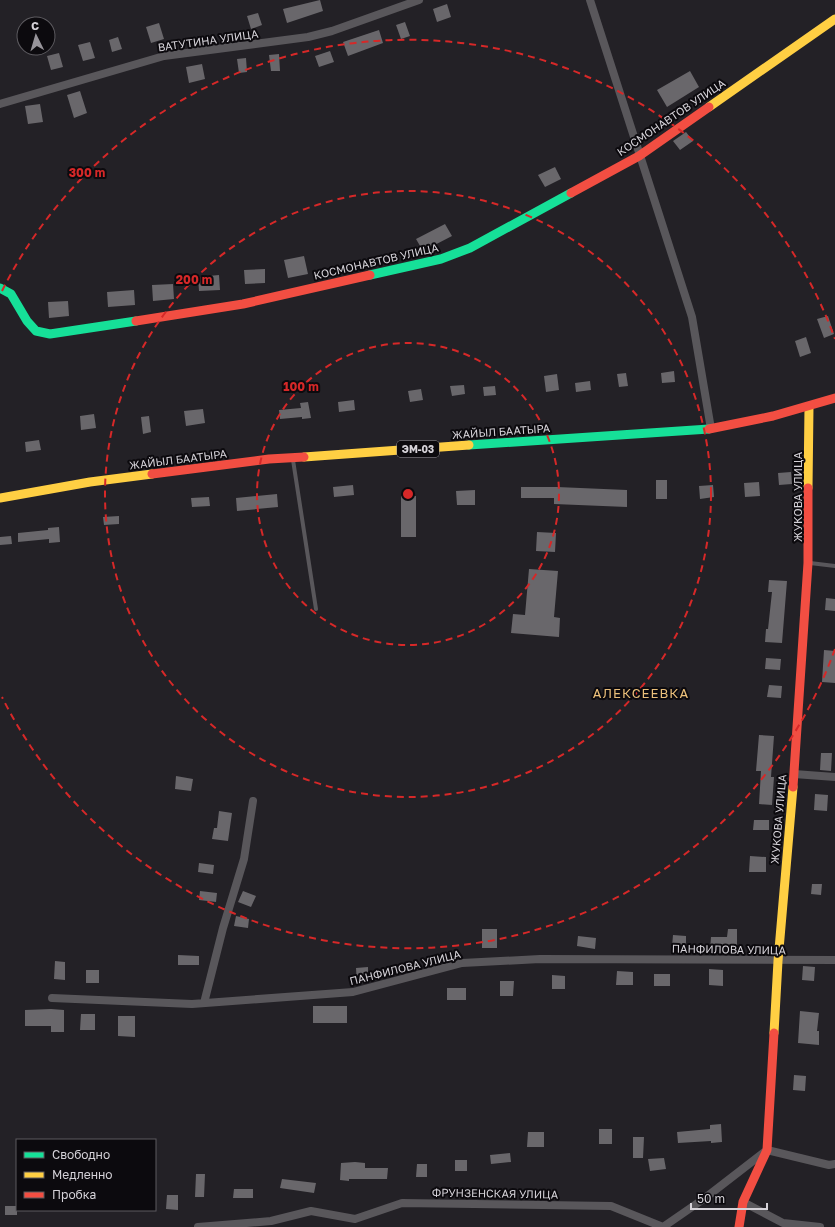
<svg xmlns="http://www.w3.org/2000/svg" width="835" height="1227" font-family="'Golos Text',sans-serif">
<rect width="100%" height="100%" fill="#232126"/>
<!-- building -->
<path fill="#69676b" d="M320,0l3,11 -36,12 -4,-14z
M447,4l4,13 -14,5 -4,-13z
M258,13l4,12 -11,4 -4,-13z
M405,22l5,14 -9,3 -5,-14z
M159,23l5,16 -13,4 -5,-16z
M379,30l4,13 -35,13 -5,-14z
M118,37l4,12 -10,3 -3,-12z
M90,42l5,16 -12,3 -5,-16z
M330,51l4,11 -15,5 -4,-11z
M59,53l4,14 -12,3 -4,-14z
M279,54l1,17h-9l-2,-16z
M246,58l1,14 -8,1 -2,-14z
M202,64l3,15 -16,4 -3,-16z
M690,71l9,16 -32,20 -10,-17z
M80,91l7,22 -13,5 -7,-23z
M40,104l3,18 -15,2 -3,-18z
M686,132l7,9 -13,9 -7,-9z
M555,167l6,12 -16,8 -7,-12z
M445,224l7,12 -29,15 -7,-12z
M304,256l4,18 -20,4 -4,-18z
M265,269v14l-20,1 -1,-14z
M219,275l1,15 -21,1 -1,-14z
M173,284l1,15 -21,2 -1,-16z
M134,290l1,15 -27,2 -1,-15z
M68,301l1,15 -20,2 -1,-16z
M828,316l6,18 -10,4 -7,-19z
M806,337l5,16 -11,4 -5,-16z
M674,371l1,11 -13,1 -1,-10z
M626,373l2,13 -9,1 -2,-13z
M557,374l2,16 -13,2 -2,-16z
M590,381l1,9 -15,2 -1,-9z
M464,385l1,9 -13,2 -2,-10z
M495,386l1,9 -12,1 -1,-9z
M421,389l2,11 -13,2 -2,-11z
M354,400l1,10 -16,2 -1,-10z
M308,402l3,16 -9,1v-2l-22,2 -1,-9 22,-2 -1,-5z
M203,409l2,14 -19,3 -2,-15z
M94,414l2,14 -15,2 -1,-14z
M149,416l2,16 -8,2 -2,-17z
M39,440l2,10 -15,2 -1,-10z
M791,472l1,12 -13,1 -1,-12z
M656,480h11v19h-11z
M759,482l1,14 -15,1 -1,-14z
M353,485l1,10 -20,2 -1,-10z
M713,485l1,12 -14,2 -1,-13z
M521,487h36l70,3v17l-73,-3v-6h-33z
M475,490v15h-18l-1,-14z
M277,494l1,13 -41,4 -1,-13z
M401,496h15v41h-15z
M209,497l1,9 -18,1 -1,-9z
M119,516v8l-15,1 -1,-8z
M59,527l1,15 -11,1v-4l-31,3v-9l30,-3v-2z
M537,532l19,1 -1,19 -19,-1z
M11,536l1,8 -12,1v-8z
M529,569l29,2 -4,46 6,1 -1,19 -48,-4 2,-19 12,1z
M769,580l18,1 -5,62 -17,-1 1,-13h2l4,-37h-4z
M826,598l9,1v12l-10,-1z
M824,650l11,1v32l-13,-1z
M766,658l15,1 -1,11 -15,-1z
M769,685l13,1 -1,12 -14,-1z
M759,735l15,1 -3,41h3l-2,28 -13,-1 2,-33h-5z
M821,753h11l-1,18 -11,-1z
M176,776l17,3 -2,12 -16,-2z
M815,794l13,1 -1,16 -13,-1z
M219,811l13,2 -4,28 -16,-2 2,-11h3z
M754,820h15v10h-16z
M750,856l16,1v15h-17z
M199,863l15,2 -1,9 -15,-2z
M812,884h10l-1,11 -10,-1z
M200,891l17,2 -1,9 -17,-2z
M243,891l13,5 -5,11 -13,-5z
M236,916l13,3 -1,9 -14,-2z
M482,929h15v19h-15z
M728,929h9v18h-13v3h-14l1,-13h16z
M673,935l13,1v12l-14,-1z
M578,936l18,2 -1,11 -18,-3z
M178,955l21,1v9h-21z
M55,961l10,1v18l-11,-1z
M803,966l12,1 -1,14 -12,-1z
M368,967v15l-11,2 -1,-16z
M709,969l14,1v16l-14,-1z
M86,970h13v13h-13z
M617,971l16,1v13h-17z
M654,974h16v12h-16z
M552,975l13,1v13h-13z
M500,981h14l-1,15h-13z
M447,988h19v12h-19z
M313,1006h34v17h-34z
M51,1009l13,1v22h-13v-6h-26v-16z
M800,1011l19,2 -2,18h2v14l-21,-2z
M81,1014h14v16h-15z
M118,1016h17v21l-17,-1z
M794,1075l12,1 -1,15 -12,-1z
M721,1124l1,18 -11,1v-2l-33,2 -1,-11 33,-3v-4z
M599,1129h13v15h-13z
M528,1132h16v15h-17z
M633,1137h11l-1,21h-10z
M510,1153l1,9 -20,2 -1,-9z
M664,1158l2,11 -16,2 -2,-12z
M455,1160h12v11h-12z
M355,1162l10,1v5h23l-1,11h-38v2l-9,-1 1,-17z
M417,1164h10v13h-11z
M196,1174h9l-1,23h-9z
M282,1179l34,4 -2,10 -34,-5z
M234,1189h19v9h-20z
M167,1195h11v15l-12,-1z
M5,1206h12v9h-12z"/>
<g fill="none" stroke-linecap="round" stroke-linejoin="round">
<!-- lane -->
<path stroke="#59575b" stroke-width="4" d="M293,460l23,149
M810,563l25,3"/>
<!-- street -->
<path stroke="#59575b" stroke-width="8" d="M590,0l102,317 19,112
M0,104l164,-48 144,-19 24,-6 87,-31
M794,774l41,3
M52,998l140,6 161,-12 109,-29 78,-4 295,1
M204,1003l19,-75 21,-69 9,-58
M743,1202l40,21 37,4
M198,1227l73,-6 40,-10 44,8 47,-16 209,3 52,21 42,-29 62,-48 62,15 6,-1"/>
<!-- fast -->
<path stroke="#16e098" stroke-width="9" d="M370,275l71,-16 29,-11 101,-55
M0,288l11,6 16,27 9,10 14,3 86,-13
M469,445l240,-16"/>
<!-- slow -->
<path stroke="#ffcf43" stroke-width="9" d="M709,107l126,-88
M304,457l165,-12
M808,488l1,-81
M0,498l90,-16 62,-8
M774,1033l4,-72 15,-174"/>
<!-- jam -->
<path stroke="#f24e42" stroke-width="9" d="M571,193l68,-37 70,-49
M136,321l107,-17 127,-29
M709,429l64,-13 62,-18
M152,474l117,-15 35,-2
M793,787l15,-224v-75
M739,1227l4,-25 24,-52 7,-117"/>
</g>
<!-- distance rings -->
<g fill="none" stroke="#d62828" stroke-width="2" stroke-dasharray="7 5">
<circle cx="408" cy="494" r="151"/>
<circle cx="408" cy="494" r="303"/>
<path d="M835 649A454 454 0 0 1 2 697M2 291A454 454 0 0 1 835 339"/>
</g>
<g text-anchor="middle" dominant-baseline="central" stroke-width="4" stroke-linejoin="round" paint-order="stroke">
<!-- shield labels -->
<rect fill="#0c0a0e" stroke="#99969b" stroke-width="1" x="397" y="441" width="42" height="16" rx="3"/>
<g font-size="10" font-weight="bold" fill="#d5d2d8">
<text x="418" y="449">ЭМ-03</text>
</g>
<!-- street labels -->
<g font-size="11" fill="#d5d2d8" stroke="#0c0a0e">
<text transform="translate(208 40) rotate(-8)">ВАТУТИНА УЛИЦА</text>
<text transform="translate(671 117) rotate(-34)">КОСМОНАВТОВ УЛИЦА</text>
<text transform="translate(376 261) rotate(-13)">КОСМОНАВТОВ УЛИЦА</text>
<text transform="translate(501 431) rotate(-4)">ЖАЙЫЛ БААТЫРА</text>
<text transform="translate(178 459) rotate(-7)">ЖАЙЫЛ БААТЫРА</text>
<text transform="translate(797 497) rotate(-90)">ЖУКОВА УЛИЦА</text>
<text transform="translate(778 819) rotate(-85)">ЖУКОВА УЛИЦА</text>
<text transform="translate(729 949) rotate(1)">ПАНФИЛОВА УЛИЦА</text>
<text transform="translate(405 967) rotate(-14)">ПАНФИЛОВА УЛИЦА</text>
<text transform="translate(495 1193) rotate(1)">ФРУНЗЕНСКАЯ УЛИЦА</text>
</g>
<!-- quarter labels -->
<g font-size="13" letter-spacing="1" fill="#eabf7a" stroke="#0c0a0e">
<text x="641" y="693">АЛЕКСЕЕВКА</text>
</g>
</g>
<circle cx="408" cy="494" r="6" fill="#d62828" stroke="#0c0a0e" stroke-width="2"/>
<g font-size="12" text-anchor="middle" font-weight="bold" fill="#d62828" stroke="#0c0a0e" stroke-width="4" stroke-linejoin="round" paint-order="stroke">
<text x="87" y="177">300 m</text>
<text x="194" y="284">200 m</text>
<text x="301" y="391">100 m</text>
</g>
<!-- legend -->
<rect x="16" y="1139" width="140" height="72" fill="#0c0a0e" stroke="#5c5a5f"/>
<rect x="24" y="1152" width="20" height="6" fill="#16e098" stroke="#5c5a5f"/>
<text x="52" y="1159" font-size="12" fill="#d5d2d8">Свободно</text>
<rect x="24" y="1172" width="20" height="6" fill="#ffcf43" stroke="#5c5a5f"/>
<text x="52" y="1179" font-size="12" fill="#d5d2d8">Медленно</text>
<rect x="24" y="1192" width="20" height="6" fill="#f24e42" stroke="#5c5a5f"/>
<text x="52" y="1199" font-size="12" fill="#d5d2d8">Пробка</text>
<!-- north arrow -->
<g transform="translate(36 36) rotate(355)"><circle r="19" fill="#0c0a0e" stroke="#5c5a5f"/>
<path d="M0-3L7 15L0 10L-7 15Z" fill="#97949a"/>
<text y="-6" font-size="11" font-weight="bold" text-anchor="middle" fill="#d5d2d8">С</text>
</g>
<!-- scale -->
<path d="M691 1203v6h76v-6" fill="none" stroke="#d5d2d8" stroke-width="2"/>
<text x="697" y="1203" font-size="12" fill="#d5d2d8" stroke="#0c0a0e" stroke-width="3" paint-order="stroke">50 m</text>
</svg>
